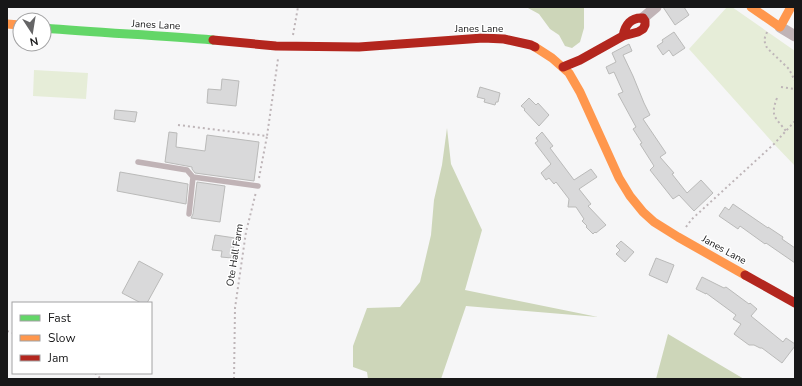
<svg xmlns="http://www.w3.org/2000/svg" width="802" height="386" font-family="'Nunito Sans',sans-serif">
<rect width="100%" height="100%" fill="#f6f6f7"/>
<!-- green -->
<path fill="#e6edd8" d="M727,7h5l63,44v115l-21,-22 -85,-95z
M34,70l54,3 -2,26 -53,-3z"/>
<!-- forest -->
<path fill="#cdd6b9" d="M527,7h57v21l-4,14 -8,6 -7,-2 -6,-11 -9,-6 -11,-15 -11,-6z
M447,128l4,36 31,66 -17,60 133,27 -132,-11 -25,73h-73l-1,-7 -14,-5v-21l14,-38 33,-1 20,-25 11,-47 3,-35 8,-35z
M668,334l76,45h-88z"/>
<!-- building -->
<path fill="#d9d9da" stroke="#babab9" d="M663,7h21l5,8 -14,10z
M674,32l11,16 -12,8 -4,-6 -6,5 -6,-9 6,-4 -1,-2z
M629,44l3,7 -9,4 10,21 11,27 6,12 -7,4 23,34 -6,4 14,16 -2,1 15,19 14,-13 12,13 -19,18 -15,-16 -6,4 -23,-29 4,-4 -14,-22 2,-1 -9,-14 3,-2 -18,-33 5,-2 -9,-20 -5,2 -3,-7 10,-5 -4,-9z
M222,79l17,2 -3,25 -29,-3 1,-14 13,1z
M480,87l20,6 -2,9h-2l-1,3 -11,-3 1,-3 -8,-2z
M529,98l7,7 2,-2 11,12 -10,11 -15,-16 1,-1 -4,-3z
M115,110l22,2 -2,10 -21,-3z
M169,132l8,1 -1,14 29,4 2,-16 52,7 -5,39 -59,-8 -3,-4v-2l-27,-5z
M542,132l11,14 -3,2 24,32 17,-11 6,8 -18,12 12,15 -3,2 18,19 -10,8 -1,-1 -2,2 -7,-7 1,-1 -5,-5 2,-2 -8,-12h-8l1,-8 -13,-17 -2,2 -5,-6 -3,2 -5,-7 10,-9 -16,-21 3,-2 -2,-3z
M120,172l68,12 -2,20 -69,-13z
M197,182l28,4 -5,36 -29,-4 2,-4z
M733,204l35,24v-1l15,10 -1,2 13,9v15l-29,-20 -1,1 -25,-18 -2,3 -19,-13 6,-9 4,3z
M215,235l20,3 -3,20 -11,-1 1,-6 -10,-1z
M621,241l13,11 -9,10 -9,-8 4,-4 -4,-4z
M656,258l18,7 -7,18 -18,-8z
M139,261l24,13 -16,29h-6l-19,-10z
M702,277l22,11 2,-1 23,17 1,-1 7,6 -6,7 32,26 3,-4 9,6v2l-13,17 -20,-15h-2l-6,-3h-5l-15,-11 7,-10 -8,-5 3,-4 -30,-22v1l-10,-5z"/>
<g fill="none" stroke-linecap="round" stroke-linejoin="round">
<!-- path -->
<path stroke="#beb5b8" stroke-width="2" stroke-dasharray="2 3" stroke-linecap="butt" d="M767,32l-3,8 3,8 22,21 6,12
M293,35l5,-28
M781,87l14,2
M777,98c-7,18 -2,19 9,33
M178,125l89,11 11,-77
M259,178l8,-42
M686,227l6,-8 82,-75 21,-23
M7,331l6,2
M95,373l6,6
M234,379l1,-71 11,-76 10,-40"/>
<!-- lane -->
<path stroke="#c0b3b6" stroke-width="5.5" d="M138,162l49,8 6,7
M189,214l4,-37 65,9"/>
<!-- street -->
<path stroke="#c0b3b6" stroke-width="11" d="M643,18l13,-11
M780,27l15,9"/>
<!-- fast -->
<path stroke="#63d668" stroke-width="9" d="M44,28c56,5 113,7 169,12"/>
<!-- slow -->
<path stroke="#ff974d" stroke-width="9" d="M751,7l29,20 11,-20
M7,24l13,1
M535,47l17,11 17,15 11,19 39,86 11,18 13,16 11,10 24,15 67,38"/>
<!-- jam -->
<path stroke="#b3261e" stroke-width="9" d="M213,40l63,6 83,1 124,-9 21,1 27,6 4,2
M563,67l17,-7 43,-24 15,-4 5,-3 2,-4v-4l-2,-3c-12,-1 -18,7 -20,18
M745,275l50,28"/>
</g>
<g text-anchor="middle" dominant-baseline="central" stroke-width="3" stroke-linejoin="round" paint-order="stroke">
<!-- street labels -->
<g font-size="10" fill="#171718" stroke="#fff">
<text transform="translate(156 25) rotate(3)">Janes Lane</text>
<text x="479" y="29">Janes Lane</text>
<text transform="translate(724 250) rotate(29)">Janes Lane</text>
<text transform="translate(235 255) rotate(-81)">Ote Hall Farm</text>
</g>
</g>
<!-- border -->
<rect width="802" height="386" fill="none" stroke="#171718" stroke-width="16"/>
<!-- legend -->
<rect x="12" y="302" width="140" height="72" fill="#ffffff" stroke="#a2a2a3"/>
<rect x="20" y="315" width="20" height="6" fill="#63d668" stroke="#a2a2a3"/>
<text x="48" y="322" font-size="12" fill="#171718">Fast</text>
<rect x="20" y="335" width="20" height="6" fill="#ff974d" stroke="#a2a2a3"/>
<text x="48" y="342" font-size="12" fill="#171718">Slow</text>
<rect x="20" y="355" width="20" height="6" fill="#b3261e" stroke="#a2a2a3"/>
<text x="48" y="362" font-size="12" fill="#171718">Jam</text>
<!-- north arrow -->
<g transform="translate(32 32) rotate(168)"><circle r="19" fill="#ffffff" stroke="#a2a2a3"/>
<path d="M0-3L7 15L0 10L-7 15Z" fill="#656566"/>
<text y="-6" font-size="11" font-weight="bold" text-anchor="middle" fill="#171718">N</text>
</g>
</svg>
